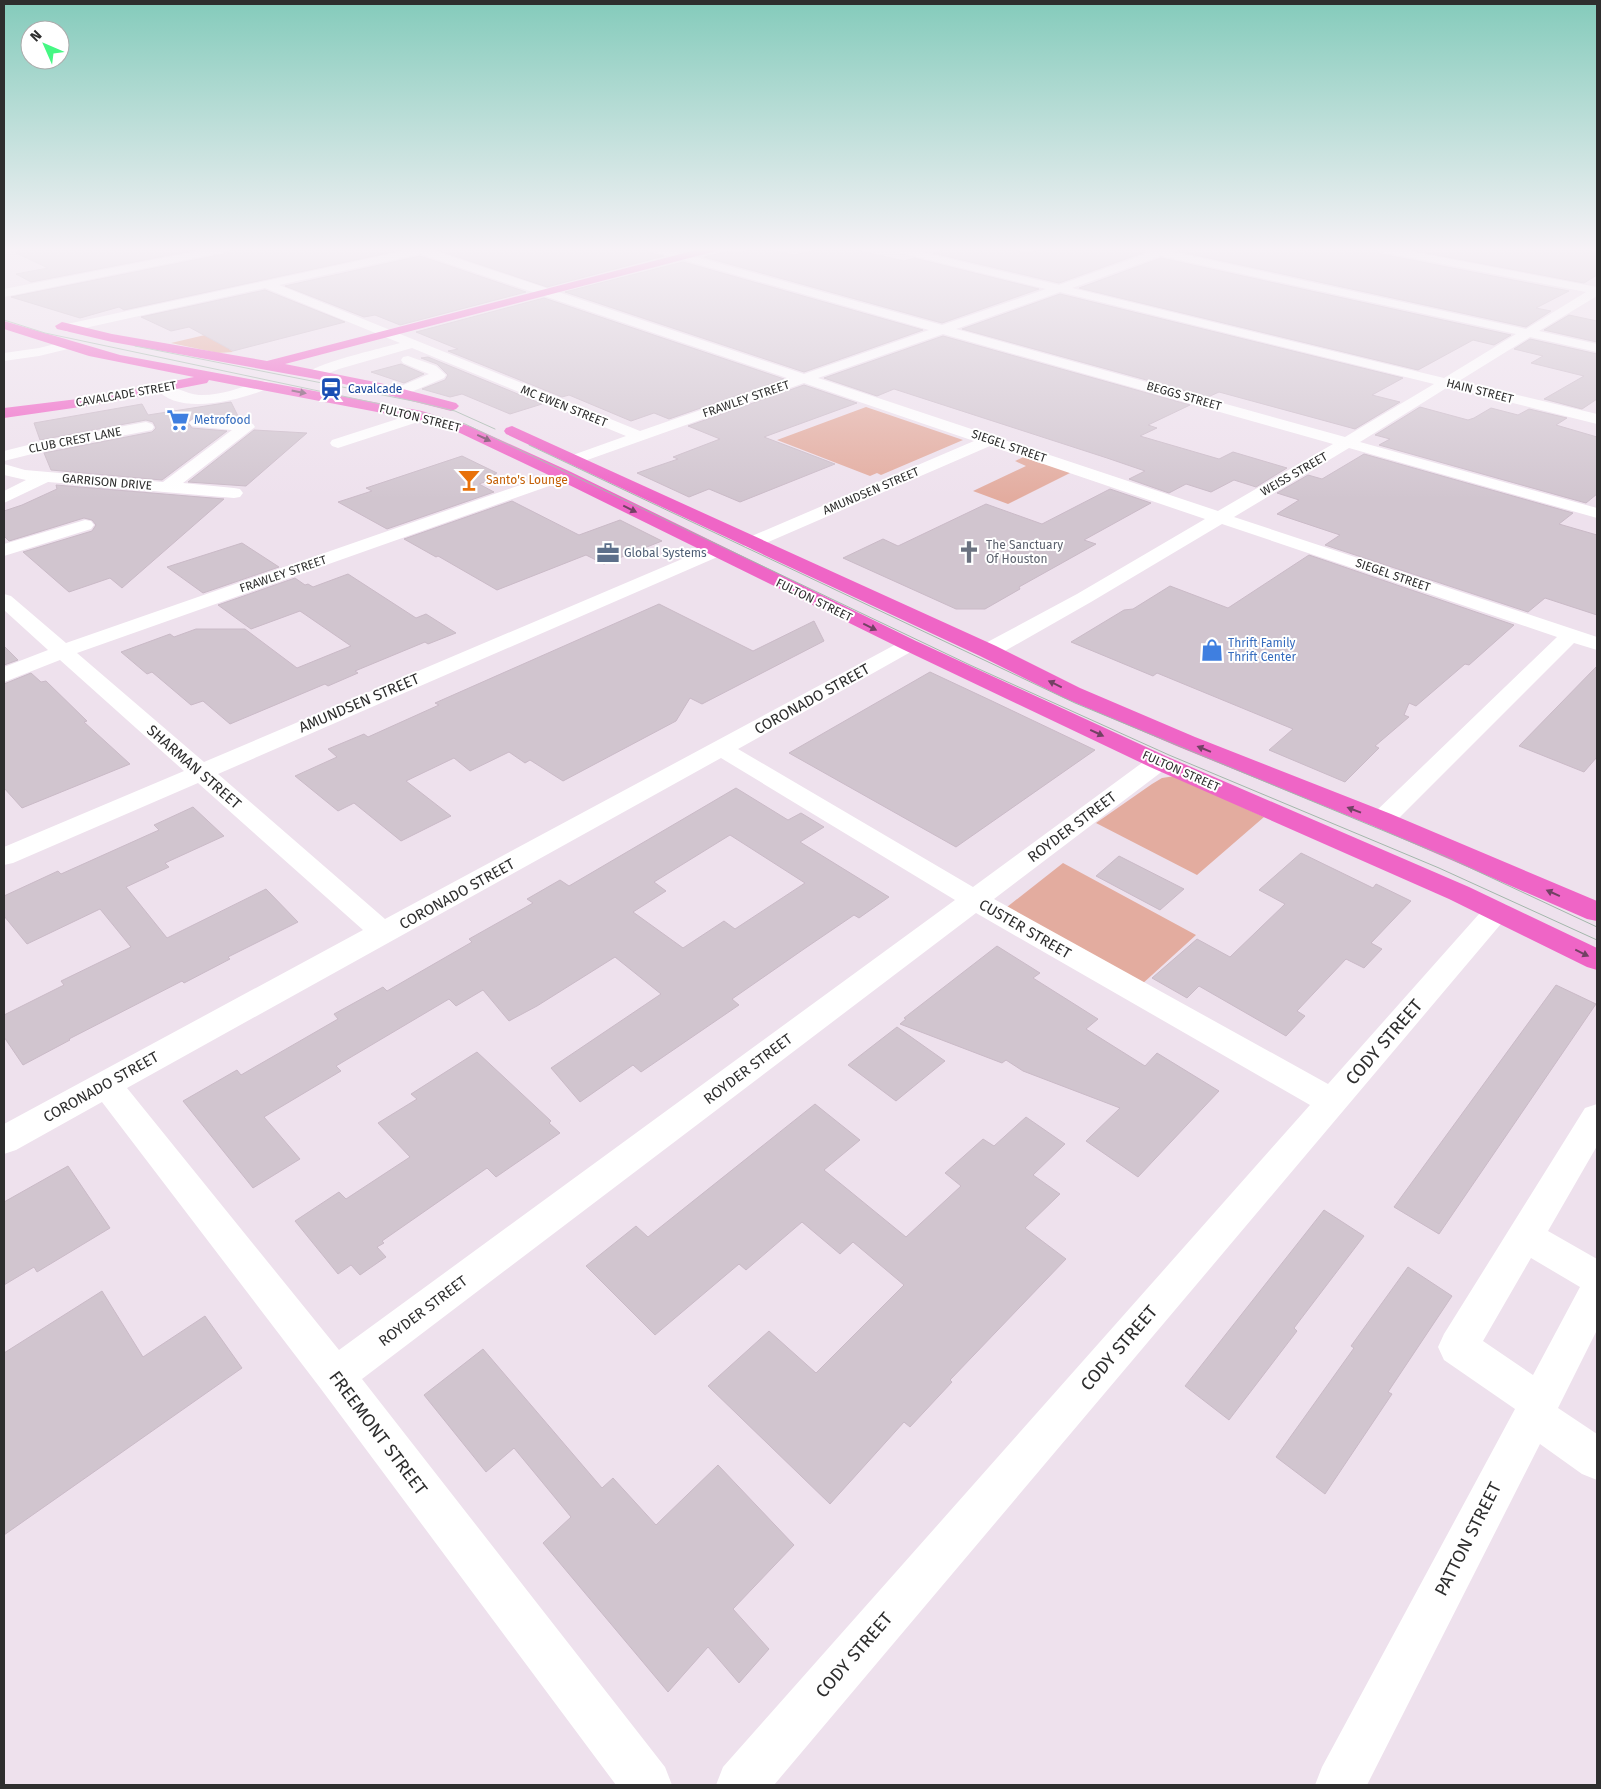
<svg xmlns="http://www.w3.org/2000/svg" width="1601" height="1789" font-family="'Fira Sans',sans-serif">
<rect width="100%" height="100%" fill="#eee1ed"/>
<!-- green -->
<path fill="#e3ac9f" d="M222,331l24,17 -6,-2 -11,3 4,3 -15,1 -47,-10z
M866,407l97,33 -82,35 -4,-2 -7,3 -93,-36z
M1026,456l46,16 -64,32 -35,-13 53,-25 -11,-5z
M1175,776l89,41 -67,58 -101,-52 56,-39 10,-6z
M1063,863l133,72 -55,50 -134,-78z"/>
<!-- building -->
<path fill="#d1c5cf" stroke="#cabac7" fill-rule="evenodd" d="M19,249h182l-170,33 -15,-8 32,-6 -32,-15z
M232,249h174l-282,61 -5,-3 -39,11 -69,-21 213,-43z
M434,249h215l2,4 13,3 -117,31z
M756,249h11l27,6 26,-6 36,1 48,11 10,-3 125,31 -97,34 -238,-66 25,-6 8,2z
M948,249h22l11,2 9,-2h17l21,4 15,-4h103l-1,3 -86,31 -126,-30z
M1178,249h195l8,5 188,37 -33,17 15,3 -25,16 -349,-76z
M1405,249h173l19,3v23l-13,8z
M420,256l106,36 -126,33 -25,-10 -11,2 -79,-31z
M1161,258l350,77 -17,10 -21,-5 -55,30 -339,-82z
M683,262l240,68 -119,42 -239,-80z
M265,290l80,32 -112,29 -44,-24 -18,4 -30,-14z
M1060,294l343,84 -31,17 28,7 -45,27 -136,-37 -11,5 -246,-68z
M544,298l240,81 -115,40 -15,-6 -23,8 -62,-26 -7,2 -114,-46 10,-2 -42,-17z
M1569,315l28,6v21l-53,-12z
M943,336l247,69 -42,20 9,3 -17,8 79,23 14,-7 54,16 -31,19 -22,-7 -23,12 -25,-8 -17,9 -40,-14 16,-8 -38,-13 -213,-69 -17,7 -53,-18z
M1530,339l67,15v45l-15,10 -38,-10 40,-23 -53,-13 12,-7 -29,-7z
M428,357l114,47 -32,10 -48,-20 -12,3 -28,-8 23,-9 3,-5 -11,-11 -16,-6z
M401,364l23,10 -20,9 -33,-11z
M804,385l53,18 -93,34 71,27 -95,38 -31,-13 -20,8 -52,-24 41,-14 -5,-2 47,-18 -32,-13z
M231,402l9,18 -43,-4 -9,6 4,6 35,3 -65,49 -111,-10 -7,-17 108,-21 4,-4 -3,-6 -7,-2 -106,20 -6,-17 108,-19 6,11z
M1420,407l48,13 6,-2 17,-10 27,7 11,-6 38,9 -11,7 41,12v57l-11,9 -207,-58 11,-6 -15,-4z
M254,430l53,3 -61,53 -58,-4z
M1364,454l209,59 -14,11 38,11v80l-52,-17 -17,14 -203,-67 15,-10 -63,-21 22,-14 -22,-7 31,-18 14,4z
M462,456l35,17 -3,1 5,3 -20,7 15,8 -107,37 -49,-27 34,-11 -6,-3z
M56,485l168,14 -102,89 -12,-10 -41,14 -46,-40 69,-21 4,-6 -4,-5 -8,-2 -75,23 -5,-5v-25l18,-6 35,-16z
M1110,489l41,14 -67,37 12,4 -77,43 1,2 -35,20h-29l-113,-51 40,-19 15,7 88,-42 56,20z
M512,501l67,34 41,-15 42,21 -58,23 -18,-9 -89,35 -59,-34 -2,1 -32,-18z
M242,543l37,24 -76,26 -36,-26z
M1309,555l205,70 -45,40 -4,-1 -49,42 -7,-3 -5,12 5,2 -34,29 4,2 -34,34 -76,-32 24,-21 -136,-56 -4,3 -82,-34 53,-32 9,-1 37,-23 58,22z
M348,574l68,44 10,-4 30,19 -28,11 -3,-2 -70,29 3,2 -30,13 -3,-2 -95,40 -27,-23 -12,4 -39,-33 -5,2 -26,-22 49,-18 4,3 22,-8h49l52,39 54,-22 -51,-35 -49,18 -33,-24 77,-27 10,7 3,-1 5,3z
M659,604l94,47 61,-30 10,20 -122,63 -12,-6 -14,23 -113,60 -33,-21 -5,3 -16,-11 -39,19 -16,-13 -48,23 45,35 -50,25 -47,-38 -16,8 -43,-35 42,-19 -9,-8 36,-15 4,3 71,-32 -4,-2z
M4,646l14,14 -14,5z
M1597,666v91l-13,15 -65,-26z
M930,672l62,29 103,49 -139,97 -167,-94z
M31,673l10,9 5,-1 41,40 -3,1 46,42 -108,44 -18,-20v-104z
M736,788l52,32 13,-7 23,14 -24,15 89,55 -30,21 -5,-3 -50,34 -72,50 7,6 -98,67 -8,-7 -53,37 -29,-34 110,-74 -46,-37 -78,49 -28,15 -26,-31 -27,16 -7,-7 -113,67 5,5 -77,46 36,42 -47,29 -70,-87 54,-31 4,5 97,-56 -4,-5 49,-27 4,4 85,-49 -3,-3 64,-36 -6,-4 33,-19 9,6zM730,835l75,48 -70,46 -11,-8 -41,27 -50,-36 33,-21 -12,-9z
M193,807l31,29 -59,27 4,4 -43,20 41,51 99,-49 32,33 -70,35 2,2 -46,24 -2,-2 -113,58 1,1 -47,25 -19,-28v-22l60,-30 -3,-4 70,-34 -31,-38 -73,35 -23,-28v-20l54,-25 3,3 98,-44 -5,-5z
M1301,853l72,35 3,-4 35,17 -40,42 11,6 -18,19 -18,-9 -49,52 8,5 -19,20 -87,-50 -12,12 -35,-20 45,-39 33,18 55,-53 -26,-14z
M1119,856l65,33 -24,21 -64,-34z
M997,946l43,27 -7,5 65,41 -12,10 59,37 12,-13 62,38 -81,86 -52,-36 34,-33 -97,-37 -17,-11 -4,3 -102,-39 6,-5 -2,-1z
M1556,985l40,19 -157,230 -45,-27z
M897,1027l48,34 -49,40 -48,-36z
M477,1052l74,69 -2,2 11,10 -64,44 -9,-9 -105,73 2,2 -7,4 9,10 -26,18 -9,-10 -13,9 -43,-53 44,-29 7,7 64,-42 -32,-34 39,-24 -6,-5z
M815,1104l45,36 -36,30 82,67 55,-51 -16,-13 38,-34 11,7 32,-29 39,27 -32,31 27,19 -35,34 41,31 -116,121 2,2 -42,45 -6,-5 -74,82 -122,-118 61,-55 47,42 88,-88 -51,-43 -13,12 -38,-32 -56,48 -7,-6 -84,71 -69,-69 50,-40 12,11z
M68,1166l42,62 -73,44 -3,-5 -30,18v-83z
M1324,1210l40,26 -70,92 3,3 -68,89 -44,-34z
M1408,1267l44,29 -64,96 4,2 -67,100 -49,-37 78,-109 -3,-2z
M102,1291l41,66 62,-41 37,52 -238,167v-182z
M483,1349l119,139 11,-10 43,47 62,-60 76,80 -61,64 36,40 -30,34 -31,-36 -40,45 -125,-149 28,-26 -57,-69 -28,24 -62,-77z"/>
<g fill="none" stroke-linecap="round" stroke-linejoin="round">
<!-- minor -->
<path fill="#fff" fill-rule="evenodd" d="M4,249h13l-2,2 -11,2z
M209,249h21l-6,3 -220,45v-8z
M413,249h19v1l372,124 125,-44 -277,-79 -1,-2h16l275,76 104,-36 -153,-38 -1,-2h17l150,36 89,-32 -2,-2 2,-2h28l-3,3 353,77 60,-37 -205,-40 -6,-3h22l200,38v9l-58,35 58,13v8l-67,-15 -71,44 138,33v10l-149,-37 -88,55 237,66v10l-248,-70 -115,69 363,120v13l-23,-7 -183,183 -9,2 -9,-2 -4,-6 4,-6 184,-177 -335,-113 -131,78 -95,54 -8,1 -8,-1 -3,-5 3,-5 97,-52 128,-75 -215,-73 -238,103 -7,-2 -2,-4 2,-4 229,-98 -170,-58 -228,81 -6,-2 -2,-3 2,-3 56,-20 -214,-88 -73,21 -20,8h-10l-2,-3c8,-11 76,-26 93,-31l-135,-55 -198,44 -7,-4 7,-4zM420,254l370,125 -150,52 -361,-146zM1161,256l355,78 -72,44 -372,-90zM1060,292l374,92 -89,53 -389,-108zM943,334l390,110 -115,67 -400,-133z
M67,341l5,1 2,3 -2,3 -33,8 -35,5v-8l35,-5z
M408,356l28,10 10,9 -2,3 -40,17h-10l-2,-3 2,-3 35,-15 -26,-11 -2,-3 2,-3z
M264,381l5,1 2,3 -2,3c-27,12 -92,29 -113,0l2,-3c11,-3 26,9 41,10 24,1 43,-9 65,-14z
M422,411l5,2 3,3 -3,3 -89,29 -6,-2 -2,-3 2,-3z
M197,418l50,4 6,2 2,3 -72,56 51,5 6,1 3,4 -3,4 -6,1 -186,-16 -44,21v-12l22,-11 -22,-5v-11l21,6 138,12 69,-52 -40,-4 -3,-3 3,-3z
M146,422l6,2 2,3 -2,3 -104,20 -44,11v-10l44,-11z
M563,470l6,1 2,4 -2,4 -492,174 127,109 511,-217 7,2 2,4 -2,4 -504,219 167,145 517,-278 7,-2 7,2 4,4 -4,4 -178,100 235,138 177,-130 9,-2 9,2 3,5 -3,5 -174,132 334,185 159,-179 10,-2 10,2 4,7 -737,873h-58l7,-18 587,-662 -334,-192 -614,466 303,388 7,18h-56l-295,-396 -219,-287 -86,48 -12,4v-30l359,-194 -165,-147 -185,80 -9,2v-18l180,-76 -124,-111 -56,22v-15l44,-17 -44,-40v-16l7,2 55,47zM721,758l234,142 -616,450 -212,-262z
M85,520l6,1 3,4 -3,4 -87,27v-12z
M1597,1104v42l-49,85 49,28v71l-39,78 39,26v46l-15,-6 -42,-30 -173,341h-52l7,-18 193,-358 -71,-49 -6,-13 6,-13 141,-226zM1531,1258l49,29 -47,88 -50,-34z"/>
<!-- major -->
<path fill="#ef65c6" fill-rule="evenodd" d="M700,249h18l-2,2 -431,113 95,19 76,20 3,3 -3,3 -5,2 -107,-27 -232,-42 -55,-13 -2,-3 7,-4 50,12 155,27z
M4,321l116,34 302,56 50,16 97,44 347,170 252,116 301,130 128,61v22l-10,-3 -138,-68 -299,-132 -248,-118 -345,-170 -97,-46 -41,-13 -210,-40 -2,3 -5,1 -108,21 -90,13v-10l90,-11 100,-20 -105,-21 -85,-27z
M512,426l484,220 84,42 115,49 196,77 206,87v20l-10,-2 -214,-93 -194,-79 -115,-49 -84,-42 -474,-222 -2,-3 2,-3z"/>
<!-- tram -->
<path stroke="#a3b7ab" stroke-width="1" d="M4,320l41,13 387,82 33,9 505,241 199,90 270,113 158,72
M135,346l283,56 37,9 40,18
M529,445l546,258 372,154 150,70"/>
</g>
<!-- one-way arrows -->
<defs><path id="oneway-solid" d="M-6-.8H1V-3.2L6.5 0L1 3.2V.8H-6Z" transform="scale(1.25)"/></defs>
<g fill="#724163">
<use href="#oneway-solid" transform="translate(299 392) rotate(11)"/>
<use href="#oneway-solid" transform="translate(484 438) rotate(25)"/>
<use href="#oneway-solid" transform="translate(630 509) rotate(26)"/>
<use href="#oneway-solid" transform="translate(870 627) rotate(26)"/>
<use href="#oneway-solid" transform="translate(1055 684) rotate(-154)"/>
<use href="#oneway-solid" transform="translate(1097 733) rotate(25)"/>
<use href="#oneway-solid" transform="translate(1204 749) rotate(-158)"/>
<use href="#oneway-solid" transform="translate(1354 810) rotate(-159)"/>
<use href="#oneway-solid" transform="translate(1553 893) rotate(-156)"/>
<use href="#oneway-solid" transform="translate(1582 953) rotate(26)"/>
</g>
<!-- sky -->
<linearGradient id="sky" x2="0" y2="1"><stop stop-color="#84cbbb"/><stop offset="0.5" stop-color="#f7f2f7"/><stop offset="1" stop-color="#f7f2f7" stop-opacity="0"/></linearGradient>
<rect width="1601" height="499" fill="url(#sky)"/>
<!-- icons -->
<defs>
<symbol id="station-bare" viewBox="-9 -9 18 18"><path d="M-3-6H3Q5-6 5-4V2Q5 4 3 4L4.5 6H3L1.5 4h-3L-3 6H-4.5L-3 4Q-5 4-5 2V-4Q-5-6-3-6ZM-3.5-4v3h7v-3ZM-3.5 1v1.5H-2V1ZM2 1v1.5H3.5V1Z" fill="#1a4fb4" stroke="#fff" stroke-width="2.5" paint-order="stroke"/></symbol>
<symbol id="supermarket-bare" viewBox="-9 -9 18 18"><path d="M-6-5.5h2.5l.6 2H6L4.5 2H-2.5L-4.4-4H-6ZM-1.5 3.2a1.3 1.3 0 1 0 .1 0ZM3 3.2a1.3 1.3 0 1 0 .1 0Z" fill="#3f7fe0" stroke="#fff" stroke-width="2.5" paint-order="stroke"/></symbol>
<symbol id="bar-bare" viewBox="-9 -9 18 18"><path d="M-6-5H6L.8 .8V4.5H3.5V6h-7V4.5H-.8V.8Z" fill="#e8710a" stroke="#fff" stroke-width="2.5" paint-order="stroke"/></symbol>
<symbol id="church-bare" viewBox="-9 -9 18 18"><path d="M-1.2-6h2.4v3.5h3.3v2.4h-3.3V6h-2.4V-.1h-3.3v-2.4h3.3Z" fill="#6b7280" stroke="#fff" stroke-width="2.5" paint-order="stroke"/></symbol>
<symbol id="office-bare" viewBox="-9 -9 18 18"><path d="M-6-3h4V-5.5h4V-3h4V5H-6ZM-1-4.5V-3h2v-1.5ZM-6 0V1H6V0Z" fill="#5c6f8a" stroke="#fff" stroke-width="2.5" paint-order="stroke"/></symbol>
<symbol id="shop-bare" viewBox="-9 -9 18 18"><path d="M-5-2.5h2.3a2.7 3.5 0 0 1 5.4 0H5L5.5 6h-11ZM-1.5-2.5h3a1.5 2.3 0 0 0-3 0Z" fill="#3f7fe0" stroke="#fff" stroke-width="2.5" paint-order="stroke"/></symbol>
</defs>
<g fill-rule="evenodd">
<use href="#station-bare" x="315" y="373" width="32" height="32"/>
<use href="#supermarket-bare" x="162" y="404" width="32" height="32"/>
<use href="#bar-bare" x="453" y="464" width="32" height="32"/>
<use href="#church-bare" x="953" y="536" width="32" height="32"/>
<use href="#office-bare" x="592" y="537" width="32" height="32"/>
<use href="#shop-bare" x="1196" y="634" width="32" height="32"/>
</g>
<g text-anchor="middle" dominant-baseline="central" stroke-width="4" stroke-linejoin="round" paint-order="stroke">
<!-- far-transit labels -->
<g font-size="12" fill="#164399" stroke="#fff" text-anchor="start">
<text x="348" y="389">Cavalcade</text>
</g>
<!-- far-street labels -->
<g font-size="12" fill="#2e2e2e" stroke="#fff">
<text transform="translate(1480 391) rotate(14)">HAIN STREET</text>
<text transform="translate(126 394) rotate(-10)">CAVALCADE STREET</text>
<text transform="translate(1184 396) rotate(16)">BEGGS STREET</text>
<text transform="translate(746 399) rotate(-19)">FRAWLEY STREET</text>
<text transform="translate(564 406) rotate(22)">MC EWEN STREET</text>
<text transform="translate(420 418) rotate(14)">FULTON STREET</text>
<text transform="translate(75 440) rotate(-11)">CLUB CREST LANE</text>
<text transform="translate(1009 446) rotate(19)">SIEGEL STREET</text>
<text transform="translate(1294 474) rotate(-30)">WEISS STREET</text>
<text transform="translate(107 482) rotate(5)">GARRISON DRIVE</text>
<text transform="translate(871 491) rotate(-23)">AMUNDSEN STREET</text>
<text transform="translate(283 574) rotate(-19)">FRAWLEY STREET</text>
<text transform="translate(1393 575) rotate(19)">SIEGEL STREET</text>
<text transform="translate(814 600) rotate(26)">FULTON STREET</text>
<text transform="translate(1181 771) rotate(24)">FULTON STREET</text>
</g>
<!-- far-shop labels -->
<g font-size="12" fill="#366cbe" stroke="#fff" text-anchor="start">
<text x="194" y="420">Metrofood</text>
<text x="1228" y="643">Thrift Family<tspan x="1228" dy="14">Thrift Center</tspan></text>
</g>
<!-- far-food labels -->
<g font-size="12" fill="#c56008" stroke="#fff" text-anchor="start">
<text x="486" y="480">Santo's Lounge</text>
</g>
<!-- far-worship labels -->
<g font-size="12" fill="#5b616d" stroke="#fff" text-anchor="start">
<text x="986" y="545">The Sanctuary<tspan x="986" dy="14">Of Houston</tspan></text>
</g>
<!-- far-service labels -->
<g font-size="12" fill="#4e5e75" stroke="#fff" text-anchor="start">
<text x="624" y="553">Global Systems</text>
</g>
<!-- street labels -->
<g font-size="15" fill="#2e2e2e" stroke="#fff">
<text transform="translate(812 699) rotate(-29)">CORONADO STREET</text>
<text transform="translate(359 703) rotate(-23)">AMUNDSEN STREET</text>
<text transform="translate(194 767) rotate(41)">SHARMAN STREET</text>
<text transform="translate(1072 827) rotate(-37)">ROYDER STREET</text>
<text transform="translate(457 894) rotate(-29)">CORONADO STREET</text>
<text transform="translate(1025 929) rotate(30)">CUSTER STREET</text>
<text transform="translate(748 1069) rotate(-37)">ROYDER STREET</text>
<text transform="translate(101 1087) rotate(-29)">CORONADO STREET</text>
<text transform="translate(423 1311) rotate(-37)">ROYDER STREET</text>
</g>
<!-- near-street labels -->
<g font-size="18" fill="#2e2e2e" stroke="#fff">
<text transform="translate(1384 1042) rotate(-49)">CODY STREET</text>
<text transform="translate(1119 1348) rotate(-49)">CODY STREET</text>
<text transform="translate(378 1433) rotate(53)">FREEMONT STREET</text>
<text transform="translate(1468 1539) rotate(-63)">PATTON STREET</text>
<text transform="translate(854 1655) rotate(-49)">CODY STREET</text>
</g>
</g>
<!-- border -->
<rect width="1601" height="1789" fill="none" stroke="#2e2e2e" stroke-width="10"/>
<!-- north arrow -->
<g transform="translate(45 45) rotate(315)"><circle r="24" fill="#ffffff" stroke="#ababab"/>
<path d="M0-4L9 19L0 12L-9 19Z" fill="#45f783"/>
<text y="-8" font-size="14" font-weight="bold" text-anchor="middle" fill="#2e2e2e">N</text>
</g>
</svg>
